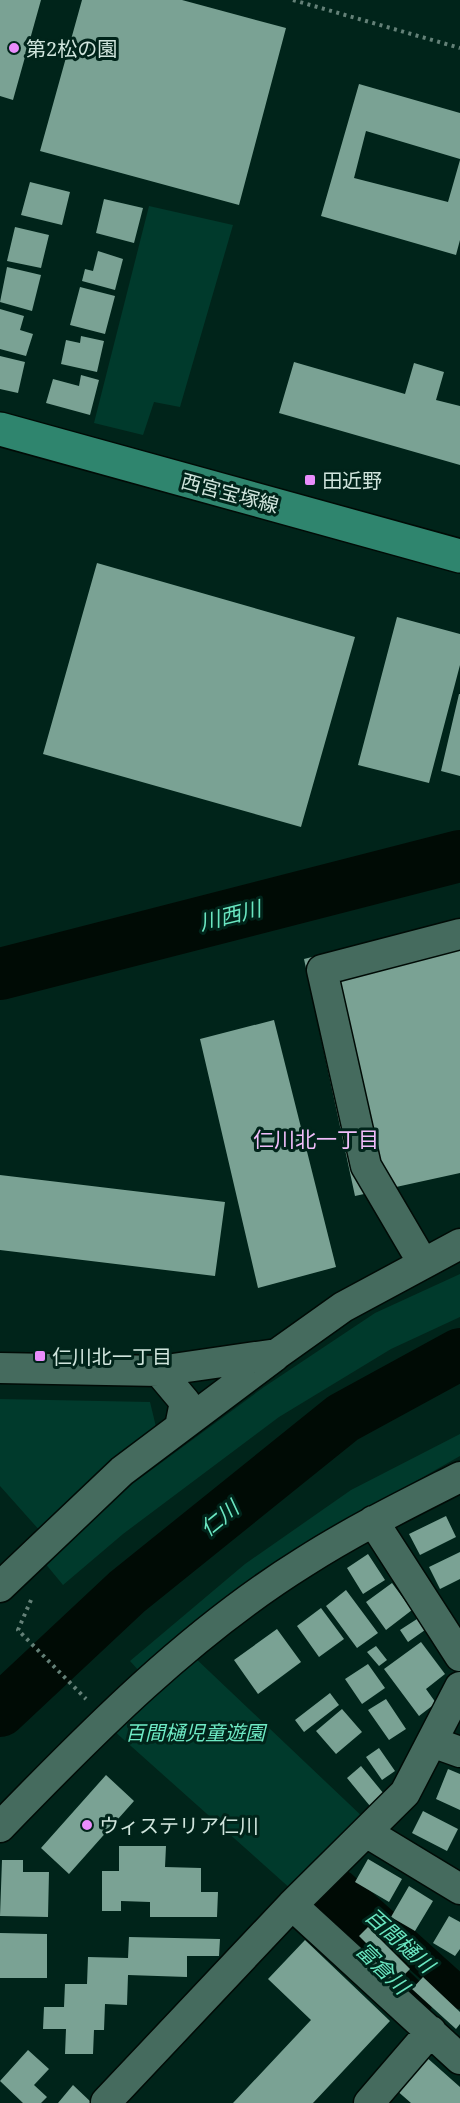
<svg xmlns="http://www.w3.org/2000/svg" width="460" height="2103" font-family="'Noto Serif','Noto Sans JP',serif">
<rect width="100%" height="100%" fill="#00241a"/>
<!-- green -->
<path fill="#003a2c" d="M149,206l84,19 -53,182 -26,-5 -11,33 -49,-12z
M460,1274v43l-69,32 -112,68 -156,117 -60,51 -19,-23 57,-55 163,-120 111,-74z
M0,1399l150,3 7,29 -116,101 -41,-46z
M460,1434v22l-165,94 -155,122 -10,-11 115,-97 106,-74z
M191,1654l175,166 -74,70 -179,-160z"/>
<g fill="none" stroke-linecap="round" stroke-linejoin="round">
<!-- canal -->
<path stroke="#000b05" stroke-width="32" d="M417,2001l-81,-78 -6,-22 11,-15 119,107"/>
<!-- river -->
<path stroke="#000b05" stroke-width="52" d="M0,974l460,-118
M0,1711l127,-119 216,-174 117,-64"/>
</g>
<!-- building -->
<path fill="#7aa294" d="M0,0h41l-28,100 -13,-4z
M82,0h100l104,28 -47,177 -199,-54z
M359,84l101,29v46l-94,-28 -12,47 94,24 12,-42v80l-4,15 -135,-39z
M30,182l40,10 -8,33 -41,-10z
M104,199l39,9 -9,35 -38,-10z
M15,227l34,8 -8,33 -34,-7z
M98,251l25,8 -8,31 -33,-9 3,-12 8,2z
M7,267l34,8 -9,36 -32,-9z
M80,287l35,9 -10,38 -35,-9z
M0,309l24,7 -4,14 13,4 -7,22 -26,-7z
M81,336l23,5 -7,31 -36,-8 5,-24 14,3z
M0,356l25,6 -7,31 -18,-4z
M294,362l111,32 9,-31 30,9 -8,28 24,6v59l-181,-52z
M81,375l18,5 -9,35 -44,-12 7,-24 26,7z
M97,563l258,74 -54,190 -258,-73z
M397,617l63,17v31l-31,118 -71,-18z
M459,694h1v82l-19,-5z
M460,920v253l-105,23 -51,-237z
M274,1020l62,247 -78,21 -58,-249z
M0,1175l225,27 -10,74 -215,-26z
M446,1516l10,21 -36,18 -11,-21z
M460,1552v27l-20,10 -11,-22z
M368,1554l17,26 -22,14 -16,-26z
M392,1583l20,27 -26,20 -20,-28z
M346,1590l32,43 -21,15 -31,-42z
M321,1608l23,31 -25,18 -22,-31z
M417,1619l8,11 -17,12 -8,-12z
M277,1629l24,33 -43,32 -24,-34z
M421,1642l24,32 -19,15 10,14 -17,13 -35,-47z
M376,1646l11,14 -8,6 -12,-14z
M368,1664l17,24 -23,16 -17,-25z
M330,1693l9,12 -35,27 -9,-12z
M386,1699l20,30 -17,11 -21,-30z
M342,1709l20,23 -26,22 -20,-23z
M379,1748l16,23 -13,9 -16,-23z
M361,1766l23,28 -14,12 -23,-28z
M448,1769l12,5v36l-24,-11z
M106,1775l28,26 -65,73 -28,-26z
M423,1811l35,18 -11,22 -35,-18z
M119,1846h47l-1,21 36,1v24h17l-1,25h-67v-15l-29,-1v10h-19v-40h17z
M368,1859l34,20 -13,23 -34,-20z
M2,1860h21v12h26l-1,45 -48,-1z
M409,1886l24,15 -18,30 -24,-14z
M449,1916l11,6v27l-5,7 -22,-13z
M368,1927l42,42 -9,9 -42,-42z
M0,1933l47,1v44h-47z
M129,1937l91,2 -1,17h-32v21l-59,-2 -1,30 -22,-1 -1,26h-10l-1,24h-28l1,-25h-23l1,-22h20l1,-23h22l1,-27 40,1z
M305,1940l85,81 -77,82h-80l78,-83 -43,-41z
M423,1977l37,35v12l-4,5 -44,-40z
M28,2050l21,19 -15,16 13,12 -6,6h-18l-23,-22z
M425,2056l35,31v16h-49l-16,-14z
M73,2085l19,18h-34z"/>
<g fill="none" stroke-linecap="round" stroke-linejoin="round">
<defs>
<path id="minor" d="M423,1263l-57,-97 -44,-196 138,-36
M0,1368l159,3 118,-17 66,-47 117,-63
M159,1371l26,31 -5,25
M373,1521l87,135
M0,1587l122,-116 153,-115
M432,1742l28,10
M0,1827c93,-96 190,-194 304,-265 50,-32 103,-58 156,-85
M366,1832l94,57
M292,1905l168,154
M106,2102l186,-197 113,-112 55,-106
M369,2103l62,-72"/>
<path id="major" d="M0,429l460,127"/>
</defs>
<!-- minor casing -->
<use href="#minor" stroke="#000b06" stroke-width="33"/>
<!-- major casing -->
<use href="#major" stroke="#000b06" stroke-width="36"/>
<!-- path -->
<path stroke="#648178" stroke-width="4" stroke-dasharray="3 4.5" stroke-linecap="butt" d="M293,0l167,48
M31,1600l-13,30 68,69"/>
<!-- minor -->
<use href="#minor" stroke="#456b5e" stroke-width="30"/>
<!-- major -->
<use href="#major" stroke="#2f856e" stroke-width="33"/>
</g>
<!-- markers -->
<g fill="#ea8dfc" stroke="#00241a" stroke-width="2">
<circle cx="14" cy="48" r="6"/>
<rect x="304" y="474" width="12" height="12" rx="3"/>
<rect x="34" y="1350" width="12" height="12" rx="3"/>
<circle cx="87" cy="1825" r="6"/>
</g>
<g text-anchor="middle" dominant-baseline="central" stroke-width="6" stroke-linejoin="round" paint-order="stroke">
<!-- poi labels -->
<g font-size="20" fill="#d0e5dd" stroke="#00241a" text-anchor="start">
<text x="26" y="48">第2松の園</text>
<text x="322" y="480">田近野</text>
<text x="52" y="1356">仁川北一丁目</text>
<text x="99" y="1825">ウィステリア仁川</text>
</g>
<!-- street labels -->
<g font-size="20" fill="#d0e5dd" stroke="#00241a">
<text transform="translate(230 493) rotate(15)">西宮宝塚線</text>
</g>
<!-- park labels -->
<g font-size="20" font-style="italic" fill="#6eeac5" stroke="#00241a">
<text x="195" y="1732">百間樋児童遊園</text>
</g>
<!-- water labels -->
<g font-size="21" font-style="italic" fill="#6ae6c1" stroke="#00241a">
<text transform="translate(230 915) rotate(-14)">川西川</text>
<text transform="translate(219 1518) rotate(-39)">仁川</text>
<text transform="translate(400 1940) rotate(42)">百間樋川</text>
<text transform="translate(383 1968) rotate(44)">富倉川</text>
</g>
<!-- neighbourhood labels -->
<g font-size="21" fill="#f1bdfb" stroke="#00241a">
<text x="316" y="1139">仁川北一丁目</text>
</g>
</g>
</svg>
